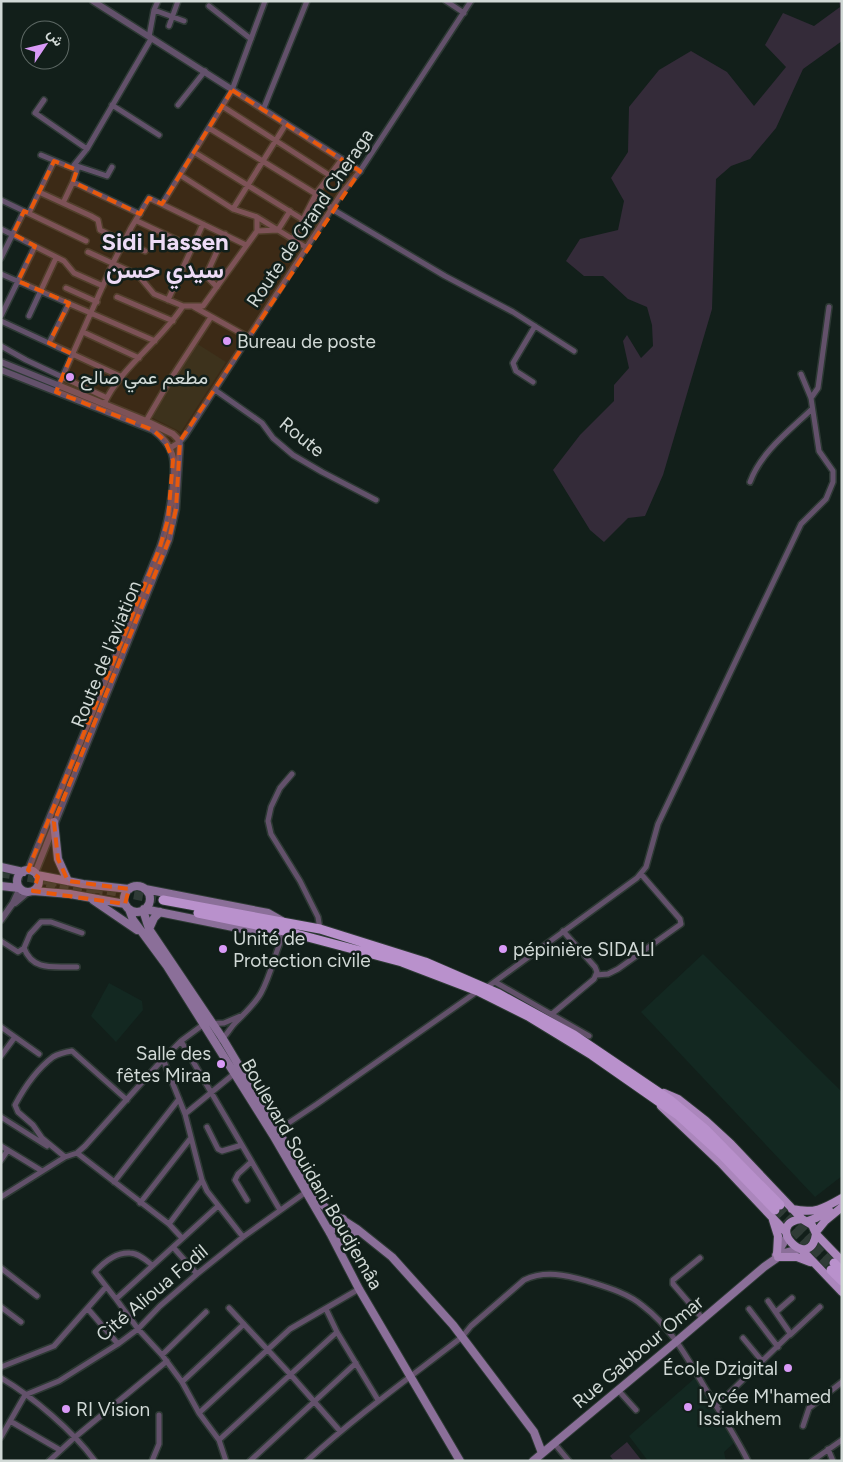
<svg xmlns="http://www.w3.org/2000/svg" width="843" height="1462" font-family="Figtree,Vazirmatn,sans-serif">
<rect width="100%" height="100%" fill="#121f1a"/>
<!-- built -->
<path fill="#132821" d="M196,343l30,19 -45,70 -32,-16z
M703,954l139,138v84l-27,21 -174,-185z
M109,983l33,18 1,9 -27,32 -25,-26z
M695,1378l40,64 -11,10 2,9h-78l-19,-25z"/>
<!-- green -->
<path fill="#342b39" d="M839,1h3v40l-39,28 -27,59 -26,31 -19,7 -15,13 -4,130 -49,166 -18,41 -17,2 -24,24 -14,-12 -37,-60 27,-35 34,-34v-16l15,-17 -6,-27 4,-6 14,23 12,-12 -1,-21 -5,-18 -19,-8 -25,-23h-19l-18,-15 14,-22 38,-9 6,-29 -13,-23 17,-26 1,-45 30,-37 32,-19 36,21 27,34 32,-39 -21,-22 18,-32 31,13 26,-19z
M627,1442l15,19h-28l-4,-5z"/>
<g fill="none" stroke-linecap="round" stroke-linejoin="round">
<!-- trunk-tunnel -->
<path stroke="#2f3b36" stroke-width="9" stroke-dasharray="9 4.5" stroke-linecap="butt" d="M1,873l56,9
M46,886l56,10
M94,888l69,12
M780,1205l54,58
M775,1210l56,60"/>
<defs>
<path id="minor" d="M446,1l18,12
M209,6l42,33
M154,10l30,11
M169,26l9,-25
M149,37l5,-27 4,-9
M44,100l-9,13 52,36
M112,105l47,30
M178,105l27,-34
M222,106l107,69
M263,110l44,-109
M209,128l107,66 16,15 113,67 68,36 61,39
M194,152l108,67
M41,155l36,15 -4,12 -10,21
M112,167l-5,9 -33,-11 13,-16 64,-110
M180,175l53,34 24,8v14
M73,182l67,32
M39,192l52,24 7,4 2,10 45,21
M1,200l85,41
M162,204l70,-114 33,-89
M233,209l53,-85
M29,213l25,-52
M257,217l50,31
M137,221l55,26
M1,229l63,32 10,12 29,13
M293,239l23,-45 26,-35
M88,252l50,23 16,19 29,12
M1,258l23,-47
M1,274l154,67
M217,287l-10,-10 1,-6 17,-37
M66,288l31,14
M117,297l56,24
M168,300l35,-76
M194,307l54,30
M1,316l34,-70
M29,316l27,-58
M1,321l121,56
M83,332l56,26
M49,343l20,-40
M1,346l25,14 81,38
M533,382l-17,-11 -3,-8 22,-37
M57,389l56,-126 18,-35 18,-30 97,47
M215,390l47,33 11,15 20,17 29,17 54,28
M811,398l7,-10 11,-81
M104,404c16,-36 57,-63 79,-98h20l54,-75 21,-1 12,-19
M146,421l24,-41 41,-63
M170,448l10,-6 5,-6 156,-242 19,-23 111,-170
M750,482c11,-30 39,-51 62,-73
M292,774l-12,14 -9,19 -3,14 3,13 29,47 18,36 2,12
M1,941l17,11 6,-4 6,-14 11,-12h10l31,11
M24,948c9,24 31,18 53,19
M596,975l12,-1 10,-5 63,-45 -1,-5 -39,-45
M495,982l94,54
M486,988l151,-110 9,-11 12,-43 143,-300 25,-25 7,-17v-11l-14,-20 -8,-53 -10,-24
M552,1014l42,-35 3,-7 -2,-5 -32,-36
M1,1027l38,27
M221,1040c6,-5 9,-12 15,-18 9,-9 19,-18 25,-29 11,-20 14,-42 24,-62
M181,1041l99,169
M1,1056l14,-19
M163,1059l22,55 17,66 5,11 36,46
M185,1114l50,-41
M1,1117l46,29
M207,1127l11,22 4,2 20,-6
M278,1130l39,-26 161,-113
M1,1146l41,25
M77,1153l92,71 13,14
M65,1157l-23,-19 -9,-13 -15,-13 -3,-7c9,-17 22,-36 38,-48 5,-3 13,-5 19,-6l55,49
M1,1160l7,-10
M114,1182l65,-83
M1,1197l64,-40 12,-4 8,-7 78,-87 18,-18 23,-17 20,-1 19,-8
M247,1200l-12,-20 3,-6 13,-12
M140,1203l50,-64
M169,1224l33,-44
M173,1247l24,27
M700,1258l-27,22v4l30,35
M152,1265c-6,-5 -14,-12 -22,-12 -14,-1 -27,10 -35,19l21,27 22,30 24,26 20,27 17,31 20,27 7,21
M1,1268l36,28
M116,1299l102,-93
M1,1307l20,15
M229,1308l61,66 50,57
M88,1309l30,35
M326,1309l11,23 41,68
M749,1309l29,38
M776,1312l16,-14
M790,1335l30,-28
M743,1338l19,23
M162,1355l44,-43
M1,1367l53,-21 52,-59
M1,1378c32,19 72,53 94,83
M182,1382l62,-58
M618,1390l18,20
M716,1406l73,-71 1,-2 -22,-32
M199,1413l91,-84 69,-40
M10,1421l50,29
M803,1426l6,-18 33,-26
M1,1437l24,-42 34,-14 59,-37 20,-15 22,-23 37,-32 46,-37 63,-45
M219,1440l118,-108
M554,1443l15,18
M828,1449l5,12
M49,1461l25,-23 93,-77
M152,1461l7,-17v-29
M250,1461l106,-98
M307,1461c49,-45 102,-83 155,-124l9,-11 53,-46c21,-10 42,-5 63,1 19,6 41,12 56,25 29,22 46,55 64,85 14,23 29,46 41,70
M812,1461l30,-21"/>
<path id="tertiary" d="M93,1l267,170
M1,362l145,59 27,13 5,5 2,6 -4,64 -7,31 -134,333
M1,370l152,60c8,6 16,14 19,24 6,20 -5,73 -12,93l-132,323
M15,903l13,-11
M1,920l12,-17 7,-15"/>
<path id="secondary" d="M54,822l4,37 10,22
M1,867l22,5
M17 881a11 11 0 1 1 22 0a11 11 0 1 1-22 0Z
M37,875l46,9 46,5
M1,886l18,2
M124 899a13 13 0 1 1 26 0a13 13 0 1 1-26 0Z
M145,889l123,24 14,8
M33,891l37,3 55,10
M93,900l44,30
M129,909l4,11 34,46 106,169 57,98 29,56 101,172
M144,909l124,25 9,-1 5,-3
M143,910l6,19 74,110 98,164 8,8 28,18 35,28 61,68 81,107 8,21
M149,929l5,-11 6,-6
M330,1233l5,-8 8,-6
M335,1242c10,0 17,-4 22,-13
M776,1255l11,-18
M533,1461l144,-120 87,-74 20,-14 15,-4"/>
<path id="primary" d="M664,1093l14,6 28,22 25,23 71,75 10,6 4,9 26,27
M661,1106l59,56 66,70
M792,1209c22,5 31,0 50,-11
M802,1219c-40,4 8,55 14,15
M773,1220l5,16 -1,18
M808,1221l8,-3 13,-8
M816,1232l9,-11 17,-14
M801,1249l41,43
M778,1257h19l13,5"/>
<path id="trunk" d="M163,900l157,29 105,33 74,32 75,41 96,65 35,29 75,76
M198,913l87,18 117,31 76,29 50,25 64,39 86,60 45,41 52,54
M834,1263l8,9
M831,1270l11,11"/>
</defs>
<!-- minor casing -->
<use href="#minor" stroke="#2d3934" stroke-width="8"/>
<!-- tertiary casing -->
<use href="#tertiary" stroke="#2d3934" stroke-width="9"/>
<!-- secondary casing -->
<use href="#secondary" stroke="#2d3934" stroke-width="10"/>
<!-- primary casing -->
<use href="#primary" stroke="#2d3934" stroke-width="10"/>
<!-- trunk casing -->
<use href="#trunk" stroke="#2d3934" stroke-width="11"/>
<!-- minor -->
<use href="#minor" stroke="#63516b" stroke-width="5"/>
<!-- tertiary -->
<use href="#tertiary" stroke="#63516b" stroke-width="6"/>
<!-- secondary -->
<use href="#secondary" stroke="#8b6f99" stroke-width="8"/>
<!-- primary -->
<use href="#primary" stroke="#ab86bc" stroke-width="8"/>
<!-- trunk -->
<use href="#trunk" stroke="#b991cc" stroke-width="9"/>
</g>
<!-- marked area -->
<path fill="#e8590c" fill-opacity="0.2" stroke="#e8590c" stroke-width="4" stroke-dasharray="10 6" stroke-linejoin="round" d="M232,90l128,81 -180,270 -4,68 -7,31 -115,282 4,37 10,22 61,8 -4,15 -92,-13 5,-14 -10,-7 132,-323 8,-28 5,-59 -8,-19 -12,-11 -97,-38 16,-38 -23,-11 20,-40 -51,-22 17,-35 -22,-12 11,-23 5,2 25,-52 23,9 -4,12 67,32 9,-16 13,6z"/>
<!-- markers -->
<g fill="#d99af7" stroke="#121f1a" stroke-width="2">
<circle cx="227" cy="341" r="5"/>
<circle cx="70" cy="377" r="5"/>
<circle cx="223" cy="949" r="5"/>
<circle cx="503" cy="949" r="5"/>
<circle cx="221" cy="1064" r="5"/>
<circle cx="788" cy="1368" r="5"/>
<circle cx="688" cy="1407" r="5"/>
<circle cx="66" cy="1409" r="5"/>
</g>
<g text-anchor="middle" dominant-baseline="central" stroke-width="5" stroke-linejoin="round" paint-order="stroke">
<!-- street labels -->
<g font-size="19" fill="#d1d9d6" stroke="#121f1a">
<text transform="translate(310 218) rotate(-56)">Route de Grand Cheraga</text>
<text transform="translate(302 437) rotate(39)">Route</text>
<text transform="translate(106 654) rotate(-68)">Route de l'aviation</text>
<text transform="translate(312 1174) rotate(60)">Boulevard Souidani Boudjemâa</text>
<text transform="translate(152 1293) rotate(-40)">Cité Alioua Fodil</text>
<text transform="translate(638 1352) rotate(-40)">Rue Gabbour Omar</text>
</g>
<!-- poi labels -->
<g font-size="19" fill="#d1d9d6" stroke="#121f1a" text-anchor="start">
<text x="237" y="341">Bureau de poste</text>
<text x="80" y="377">مطعم عمي صالح</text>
<text x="233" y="938">Unité de<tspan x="233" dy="22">Protection civile</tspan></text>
<text x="513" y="949">pépinière SIDALI</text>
<text x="211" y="1053" text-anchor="end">Salle des<tspan x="211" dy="22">fêtes Miraa</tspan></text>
<text x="778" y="1368" text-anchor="end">École Dzigital</text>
<text x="698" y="1396">Lycée M'hamed<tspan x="698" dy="22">Issiakhem</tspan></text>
<text x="76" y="1409">RI Vision</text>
</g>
<!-- district labels -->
<g font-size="24" font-weight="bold" fill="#eddbf6" stroke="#121f1a">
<text x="165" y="241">Sidi Hassen<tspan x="165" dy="28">سيدي حسن</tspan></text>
</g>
</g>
<!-- border -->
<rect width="843" height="1462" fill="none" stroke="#d1d9d6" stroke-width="5"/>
<!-- north arrow -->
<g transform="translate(45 45) rotate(55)"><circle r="24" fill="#121f1a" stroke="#5e6965"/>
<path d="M0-4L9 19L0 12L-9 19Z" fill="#d99af7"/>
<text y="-8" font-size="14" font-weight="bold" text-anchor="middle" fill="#d1d9d6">ش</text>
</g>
</svg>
